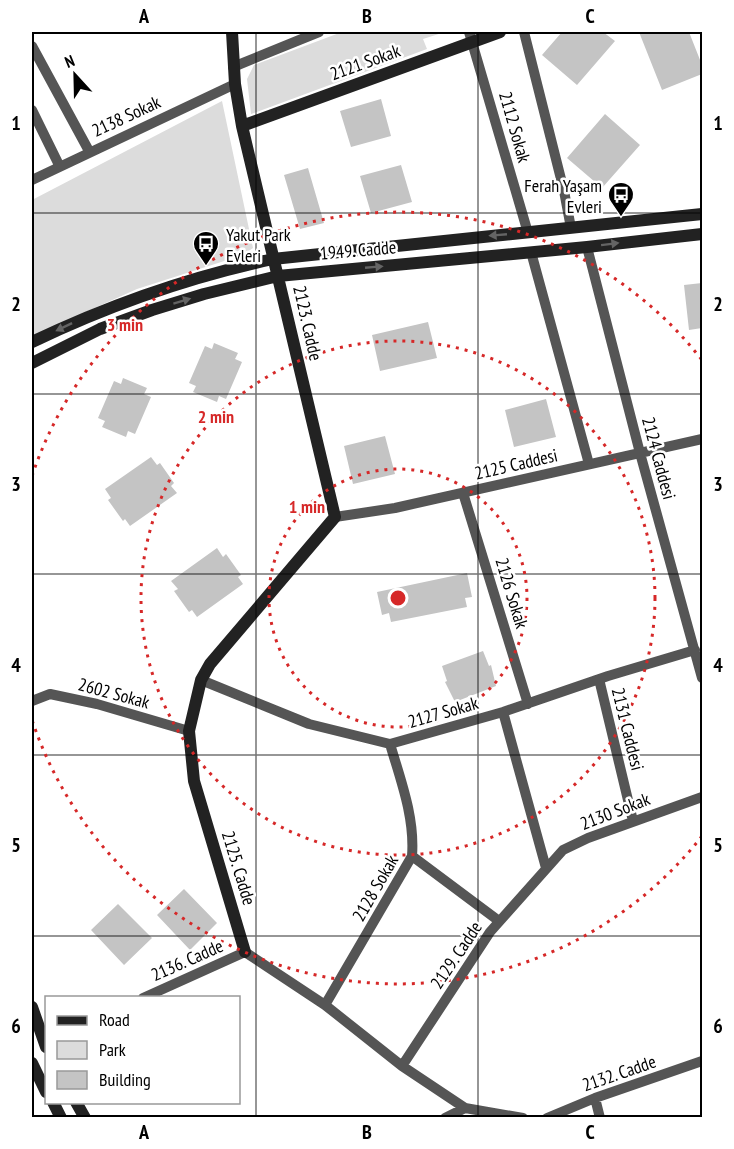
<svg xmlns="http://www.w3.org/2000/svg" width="734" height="1149" font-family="'PT Sans Narrow',sans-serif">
<rect width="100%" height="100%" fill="#fff"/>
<!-- green -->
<path fill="#dcdcdc" d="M342,32h103l-22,7 4,10 -176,65 -4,-35 7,-14z
M222,101l31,147 -10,7 -106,34 -105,47v-136z"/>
<!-- building -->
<path fill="#c4c4c4" d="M562,32h41l12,9 -38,44 -35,-30z
M639,32h50l13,33v9l-40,16z
M381,99l10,37 -40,11 -11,-36z
M605,114l35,31 -38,43 -35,-30z
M401,165l11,37 -41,11 -11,-37z
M308,168l16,55 -24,6 -16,-54z
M702,283v45l-13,2 -5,-45z
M428,322l9,36 -57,13 -8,-36z
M214,343l24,10 -3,6 7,3 -16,37 -7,-3 -2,6 -24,-10 3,-6 -7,-3 16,-37 7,3z
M123,378l24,10 -3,6 7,3 -16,37 -7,-3 -2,6 -24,-10 3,-6 -7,-3 16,-37 7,3z
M546,399l10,38 -42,10 -9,-37z
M385,436l10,38 -42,10 -9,-38z
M151,457l6,8 3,-2 14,20 -3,3 6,7 -47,33 -5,-7 -2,2 -15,-21 3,-2 -6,-9z
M217,548l6,9 3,-3 15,21 -3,2 5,7 -46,33 -5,-7 -3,2 -15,-21 4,-2 -7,-8z
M467,573l5,24 -7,1 2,9 -76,15 -2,-9 -7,2 -5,-23z
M483,651l6,15 2,-1 5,21 -41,16 -10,-20 2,-1 -5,-15z
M184,889l33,34 -27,27 -33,-35z
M118,904l34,34 -28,27 -33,-35z"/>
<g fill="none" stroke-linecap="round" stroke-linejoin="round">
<!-- street -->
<path stroke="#555" stroke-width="10" d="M469,32l59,201
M524,32l40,159 7,37
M32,46l57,105
M233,67l86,-35
M32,110l27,55
M32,180l203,-96
M587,247l53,206 62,225
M531,252l58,212
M463,493l65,211
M335,517l60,-9 307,-69
M599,679l34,142
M201,680l108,44 81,20 113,-32 105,-36 87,-26
M32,701l18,-7 47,10 92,27
M503,712l43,156
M412,856l87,65
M143,998l102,-46 80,53 77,61 63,42 58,10
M325,1005l87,-149c3,-38 -11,-75 -22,-112
M402,1066l88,-134 73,-82 25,-12 114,-41
M595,1098l5,20
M445,1118l20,-10
M547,1118l48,-20 107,-37"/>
<!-- secondary -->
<path stroke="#222" stroke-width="12" d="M232,32l3,52 7,42 93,391 -125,147 -9,16 -12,51 5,50 51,171
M242,126l258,-94
M32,342c77,-37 157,-65 241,-83l429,-45
M32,363l68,-34 52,-19 52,-16 74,-18 309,-29 115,-13
M32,1007l14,40
M32,1063l14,29
M53,1102l8,16
M76,1102l9,16"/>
</g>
<!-- one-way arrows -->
<defs><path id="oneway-solid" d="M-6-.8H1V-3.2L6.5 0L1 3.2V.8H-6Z" transform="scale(1.5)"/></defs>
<g fill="#646464">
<use href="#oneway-solid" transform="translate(498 235) rotate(175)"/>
<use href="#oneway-solid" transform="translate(610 244) rotate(-7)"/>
<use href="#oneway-solid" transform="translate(374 267) rotate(-5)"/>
<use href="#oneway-solid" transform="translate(182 301) rotate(-17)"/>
<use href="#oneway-solid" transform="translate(64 327) rotate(154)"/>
</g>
<!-- grid -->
<path fill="none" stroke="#000" stroke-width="1.5" stroke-opacity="0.55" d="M256,32v1086M478,32v1086M32,213h670M32,394h670M32,574h670M32,755h670M32,936h670"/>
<!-- distance rings -->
<g fill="none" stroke="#d62828" stroke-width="3" stroke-dasharray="3 6">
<circle cx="398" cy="598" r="129"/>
<circle cx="398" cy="598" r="257"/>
<path d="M702 836A386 386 0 0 1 32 720M32 476A386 386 0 0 1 702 360"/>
</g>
<!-- icons -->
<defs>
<symbol id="bus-pin" viewBox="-11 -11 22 30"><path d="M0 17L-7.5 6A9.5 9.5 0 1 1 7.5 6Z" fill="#000" stroke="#fff"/><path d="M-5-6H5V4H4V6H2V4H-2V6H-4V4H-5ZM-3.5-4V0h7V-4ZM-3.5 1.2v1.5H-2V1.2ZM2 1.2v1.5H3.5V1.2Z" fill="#fff"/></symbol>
</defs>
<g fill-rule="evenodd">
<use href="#bus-pin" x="606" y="180" width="30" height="40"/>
<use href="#bus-pin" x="191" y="229" width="30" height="40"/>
</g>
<g text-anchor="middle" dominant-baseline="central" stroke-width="5" stroke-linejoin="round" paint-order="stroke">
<!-- street labels -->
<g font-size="18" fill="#000" stroke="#fff">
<text transform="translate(365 62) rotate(-20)">2121 Sokak</text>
<text transform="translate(126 116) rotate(-25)">2138 Sokak</text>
<text transform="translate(515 127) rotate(74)">2112 Sokak</text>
<text transform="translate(358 250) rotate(-5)">1949. Cadde</text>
<text transform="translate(308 323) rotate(77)">2123. Cadde</text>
<text transform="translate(659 458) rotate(75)">2124 Caddesi</text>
<text transform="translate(516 464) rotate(-13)">2125 Caddesi</text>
<text transform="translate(512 593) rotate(73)">2126 Sokak</text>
<text transform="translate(114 693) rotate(15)">2602 Sokak</text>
<text transform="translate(443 712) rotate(-16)">2127 Sokak</text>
<text transform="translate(628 729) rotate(76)">2131 Caddesi</text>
<text transform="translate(615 811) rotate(-21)">2130 Sokak</text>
<text transform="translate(239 868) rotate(73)">2125. Cadde</text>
<text transform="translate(375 888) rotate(-60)">2128 Sokak</text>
<text transform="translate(456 955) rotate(-56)">2129. Cadde</text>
<text transform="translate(187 960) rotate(-24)">2136. Cadde</text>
<text transform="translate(619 1073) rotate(-19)">2132. Cadde</text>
</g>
<!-- poi labels -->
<g font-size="18" fill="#000" stroke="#fff" text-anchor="end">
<text x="602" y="185">Ferah Yaşam<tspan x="602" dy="21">Evleri</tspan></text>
<text x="226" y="234" text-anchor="start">Yakut Park<tspan x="226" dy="21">Evleri</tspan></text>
</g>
</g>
<circle cx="398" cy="598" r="9" fill="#d62828" stroke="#fff" stroke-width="3"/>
<g font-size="18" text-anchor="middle" font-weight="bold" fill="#d62828" stroke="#fff" stroke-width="5" stroke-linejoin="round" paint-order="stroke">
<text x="125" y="331">3 min</text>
<text x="216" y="423">2 min</text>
<text x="307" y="513">1 min</text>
</g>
<!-- border -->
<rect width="734" height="1149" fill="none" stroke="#ffffff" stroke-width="66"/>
<!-- legend -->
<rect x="45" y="996" width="195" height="108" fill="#ffffff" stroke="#999999" stroke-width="1.5"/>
<rect x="57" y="1016" width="30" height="9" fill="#222222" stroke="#999999" stroke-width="1.5"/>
<text x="99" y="1026" font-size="18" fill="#000000">Road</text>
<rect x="57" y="1041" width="30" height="18" fill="#dcdcdc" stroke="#999999" stroke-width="1.5"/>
<text x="99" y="1056" font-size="18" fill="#000000">Park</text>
<rect x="57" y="1071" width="30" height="18" fill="#c4c4c4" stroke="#999999" stroke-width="1.5"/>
<text x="99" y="1086" font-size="18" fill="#000000">Building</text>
<!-- north arrow -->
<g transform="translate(75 75) rotate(338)" stroke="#ffffff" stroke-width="4.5" paint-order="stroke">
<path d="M0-4.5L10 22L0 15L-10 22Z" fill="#000000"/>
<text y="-9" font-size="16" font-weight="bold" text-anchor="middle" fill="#000000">N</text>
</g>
<rect x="33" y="33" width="668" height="1083" fill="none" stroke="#000" stroke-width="2"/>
<g font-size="20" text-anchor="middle" font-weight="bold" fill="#000">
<text x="144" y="23">A</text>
<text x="367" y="23">B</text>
<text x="590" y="23">C</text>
<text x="16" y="130">1</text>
<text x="718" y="130">1</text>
<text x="16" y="311">2</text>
<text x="718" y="311">2</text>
<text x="16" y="491">3</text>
<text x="718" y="491">3</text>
<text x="16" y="672">4</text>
<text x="718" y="672">4</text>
<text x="16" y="852">5</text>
<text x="718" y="852">5</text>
<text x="16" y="1033">6</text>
<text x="718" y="1033">6</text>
<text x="144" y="1139">A</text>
<text x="367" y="1139">B</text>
<text x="590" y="1139">C</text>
</g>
</svg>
